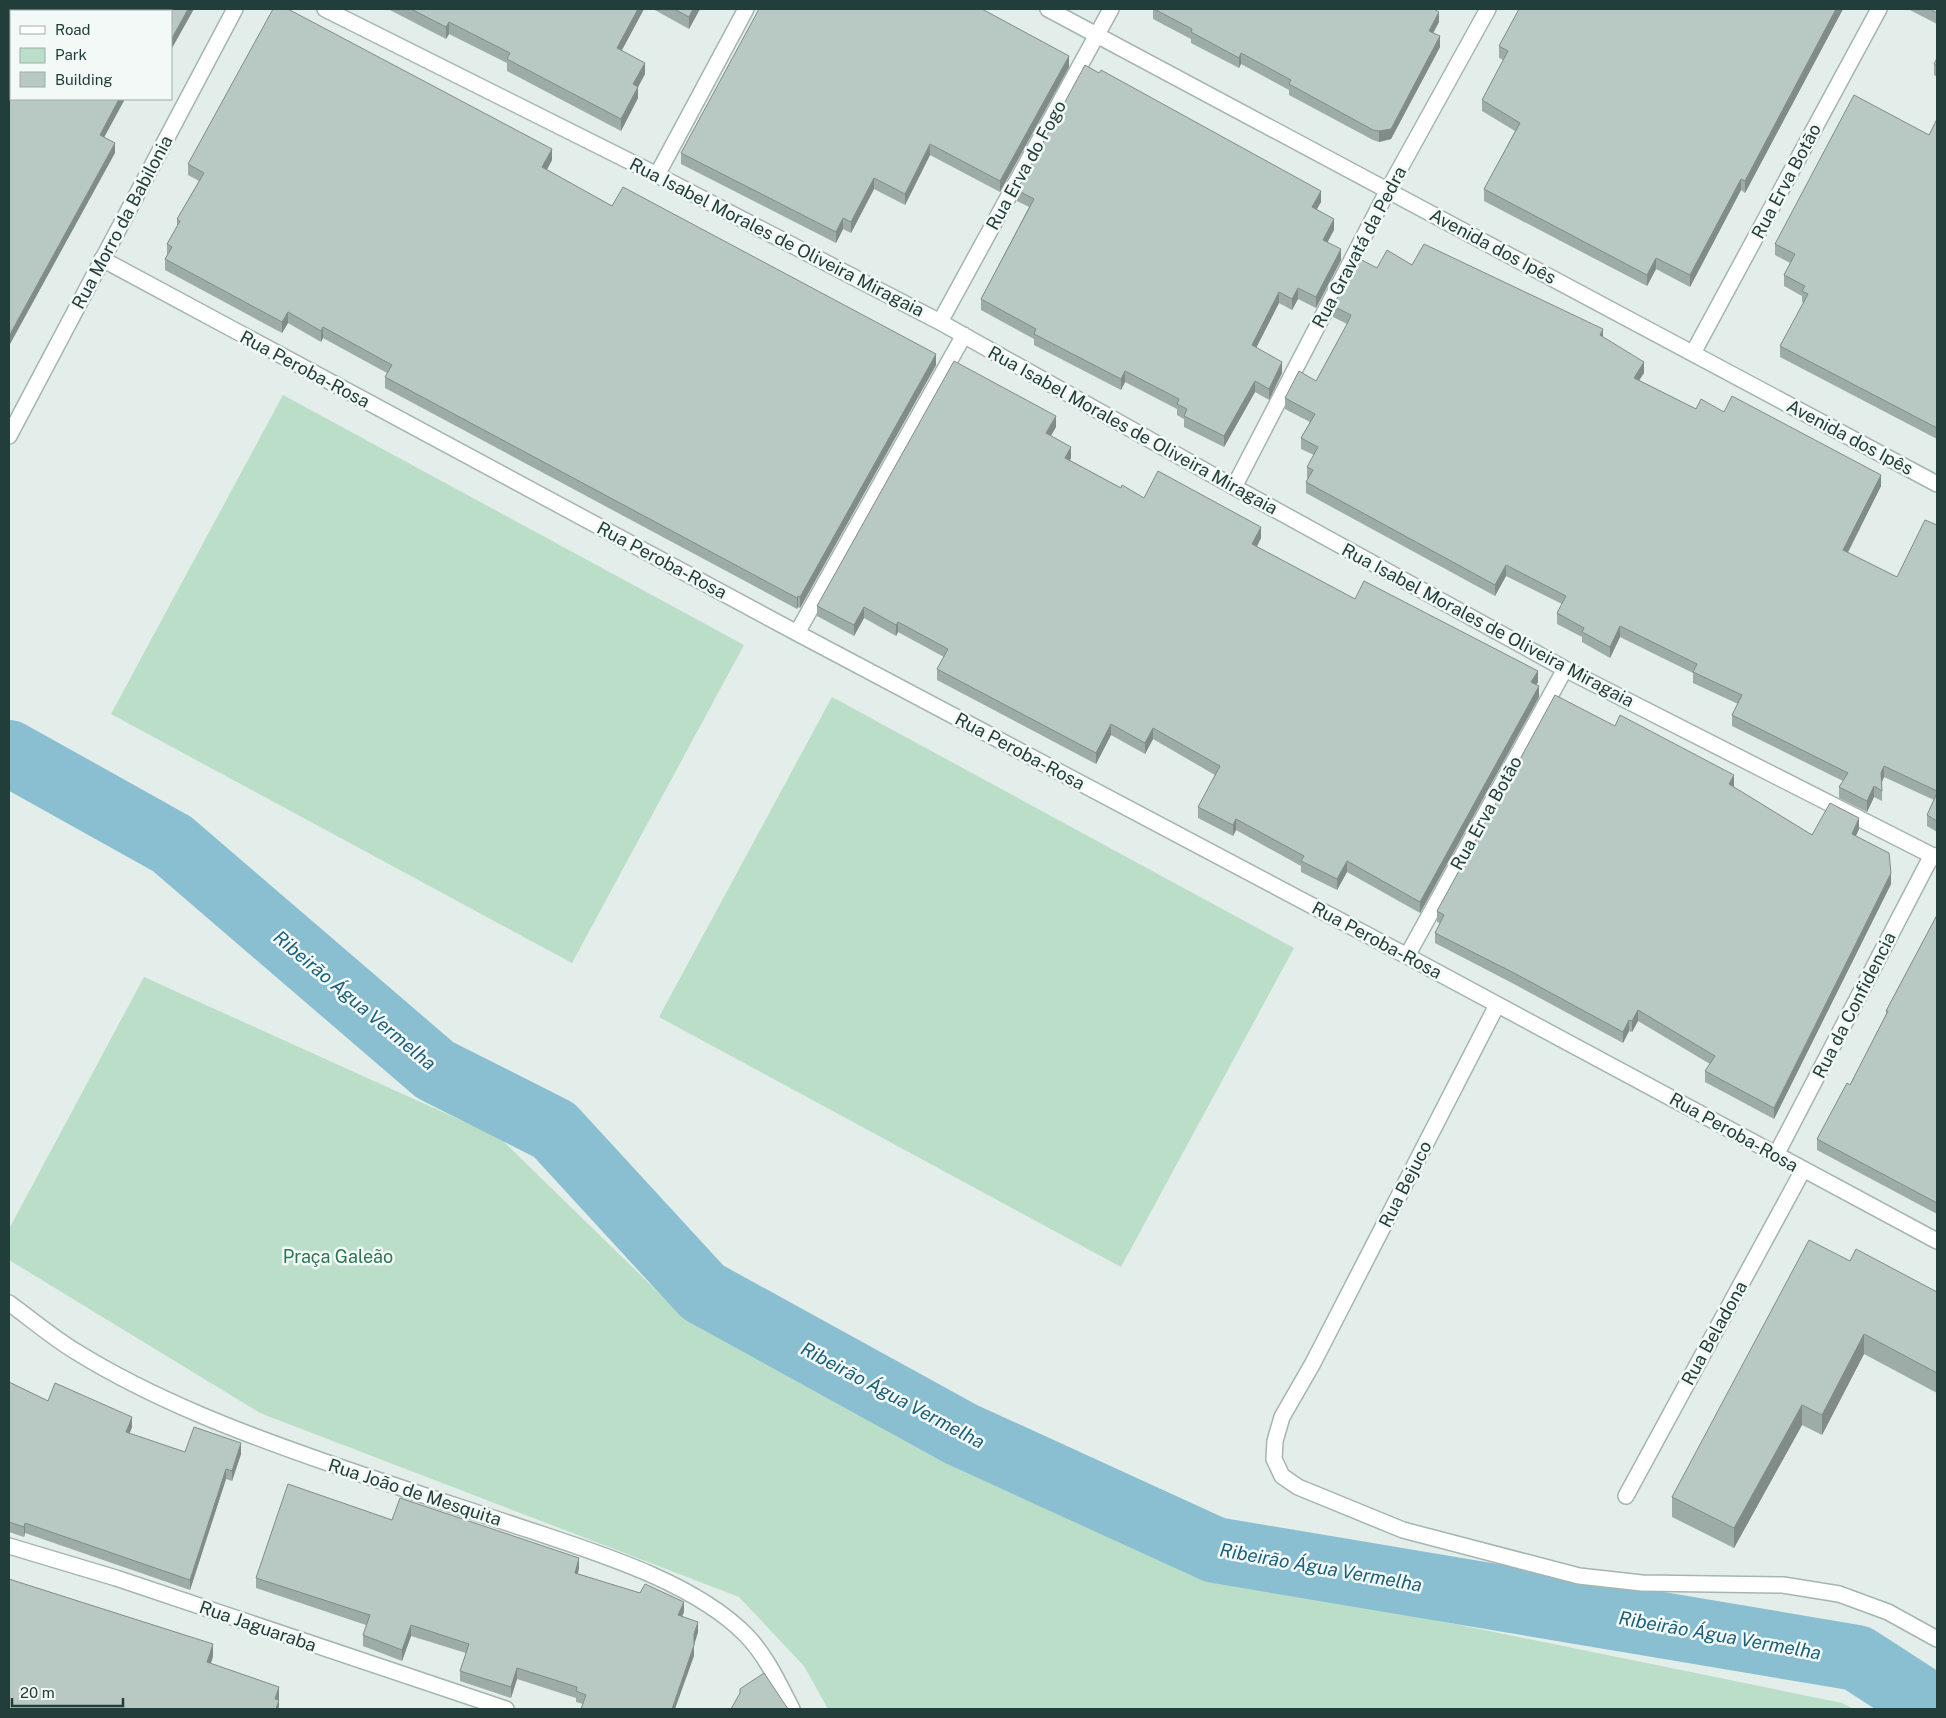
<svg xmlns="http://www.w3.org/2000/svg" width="1946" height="1718" font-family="'Public Sans',sans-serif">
<rect width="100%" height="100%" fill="#e3ede9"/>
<!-- green -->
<path fill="#bbdec9" d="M283,395l461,250 -172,318 -461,-249z
M832,697l462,251 -173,319 -462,-250z
M144,977l356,161 166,162 208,112 317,158 651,133 11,6h-1025l-24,-43 -65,-69 -479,-184 -251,-153v-31z"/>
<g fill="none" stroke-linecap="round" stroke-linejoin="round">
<!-- river -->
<path stroke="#8abfd2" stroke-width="66" d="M9,753l163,91 263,226 119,60 149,162 258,142 254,116 642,108 79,51"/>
<defs>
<path id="minor" d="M325,9l332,166 283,147 294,165 331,182 372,189
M1048,9l889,475
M657,175l89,-166
M102,259l695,374 610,323 530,285
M940,322l171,-313
M1693,353l186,-344
M9,436l226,-427
M1234,487l154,-297 100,-181
M797,633l167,-298
M1407,956l158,-287
M1497,1005l-184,358 -31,54 -7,24 -1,18 8,17 16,11 105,43 176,46 63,7 141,2 56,9 49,18 49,27
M1776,1155l156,-300
M9,1303c22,16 43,34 66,48 79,49 169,83 256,113 66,23 132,44 198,66 69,23 167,53 218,106 20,21 32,48 45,73
M1626,1496l177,-326
M9,1546l107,32 390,131"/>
</defs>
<!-- minor casing -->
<use href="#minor" stroke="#a5b5b1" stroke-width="18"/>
<!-- minor -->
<use href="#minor" stroke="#fff" stroke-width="15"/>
</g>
<!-- wall -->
<path fill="#9eaca8" d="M388,9h256l-22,41 23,24 -7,13v11l-17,33 -114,-60v-8l-58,-29 -3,5z
M653,9h47l-11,20z
M1153,9h285l-1,1 2,12 -6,11 7,14 -49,92 -12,3 -6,-2 -84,-45v-5l-48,-26 -2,4 -48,-25v-4l-38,-20z
M1519,9h324l-98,184 -4,-3 -51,97 -34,-18 -9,17 -163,-85v-12l31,-58 -33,-20v-11l21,-40 -4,-2v-12z
M1908,9h29v15z
M1937,58v19l-3,-2v-11z
M1069,67l-69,125 -70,-37 -25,50 -31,-16 -23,44 -8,-4 -7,14 -155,-79v-11z
M1937,119v320l-157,-82v-11l24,-43 -2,-1v-6l-18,-10v-11l6,-12 -15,-8v-11l154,-109z
M552,160l-5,10 65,36 324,159 -136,243 -2,-1 -1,2 -412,-221v-11l2,-4 -64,-35 -2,4 -33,-19 -6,10 -117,-63v-11l2,-4v-11l10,-17v-8l22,-38 -11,-6v-11z
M1017,190l304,12 -5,7 18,21 -7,12 14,18 -25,48 -18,-9 -6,11 -13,-7 -23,45 26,25 -13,27 -14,-8 -31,55 -40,-20v-8l-7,-4v-6l-52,-27 -4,8 -87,-45v-6l-53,-29v-11l48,-92 -12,-6z
M1412,265l191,72 41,36 -5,7 57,29 28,3 157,74 -33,67 49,24 40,-52v307l-10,-6v-11l7,-15 -50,-23 -2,5v19l-8,-4 -7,15 -28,-14v-11l4,-6 -111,-55v-11l6,-11 -45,-21v-10l-73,-36 -10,21 -28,-16v-5l-25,-13v-11l5,-9 -56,-28 -11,20 -189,-103v-11l2,-3 -1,-1v-11l7,-12 -13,-6v-11l9,-16 -25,-13v-11l31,-17 31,-57 -14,-7v-11l44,-38z
M1056,427l-5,9 20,22 -1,2 51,28 23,10 117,40 -4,9 98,52 183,83 -2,3 3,12 -119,216 -73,-41 -10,18 -36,-18v-6l-65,-36 -3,6 -35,-18v-11l17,-32 -62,-36 -8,15 -34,-19 -15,29 -159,-84v-11l7,-12 -46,-25 -2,4 -32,-18 -10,18 -37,-20v-10z
M1615,726l119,60 -1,1 79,48 47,-6 -3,7 35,48 -117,235 -69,-37v-11l5,-7 -72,-43 -6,11 -3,-1 -6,12 -109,-59 -79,-41v-10l5,-10 -3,-1v-11z
M1937,915v299l-120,-64v-11l33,-54 36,-70v-4z
M1850,1261l87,31v101l-73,-39 -42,81 -20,-10 -68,123 -62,-31v-20z
M9,1382l39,19 84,26 -3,7 56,18 56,2 -9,27 -6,-2 -36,111 -165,-57 -1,4 -15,-5z
M392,1520l187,48 -1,6 106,38 -2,4 16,16 -4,13v11l-111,48 -7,-2v-4l-59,-19 -6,19 -51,-17v-10l6,-18 -55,-17 -9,25 -39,-15v-11l3,-10 -110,-37v-10z"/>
<!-- shaded-wall -->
<path fill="#818c88" d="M188,9h6l-23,41v-10z
M638,9h6l-27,50v-11z
M693,9h7l-11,20v-12z
M1836,9h7l-98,184v-12z
M1439,12v10l-10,19v-10z
M449,22v12l-3,5v-12z
M1440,36v11l-49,92 -12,3v-11z
M1241,53v11l-2,4v-10z
M1069,56v11l-69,125v-11z
M645,63v11l-7,13v11l-17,33v-12l12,-35z
M119,99h6l-25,46v-10z
M115,143v10l-106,193v-10z
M930,144v11l-25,50v-11z
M552,149v11l-10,18v-11z
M874,178v11l-23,44v-11z
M1741,179v11l-51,97v-12z
M1321,191v11l-9,16v-11z
M843,218v11l-7,14v-11z
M1334,219v11l-11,21v-11z
M1341,249v11l-25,48v-11z
M1656,258v11l-9,17v-11z
M1298,288v11l-6,11v-11z
M1279,292v11l-27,53v-11z
M288,312v11l-6,10v-11z
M323,327v11l-2,4v-11z
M1603,329v11l-3,-5z
M936,354v11l-136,243v-11z
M1282,362v11l-13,27v-11z
M1644,362v11l-10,15v-10z
M1125,371v11l-4,8v-11z
M1255,381v11l-31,55v-11z
M1056,416v11l-10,17v-11z
M1071,447v11l-6,11v-11z
M1881,475v11l-38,75v-11z
M1261,527v11l-9,17v-11z
M1506,565v11l-11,20v-11z
M798,596v11l-1,2v-11z
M864,607v11l-10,18v-11z
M898,622v10l-2,4v-11z
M1620,626v11l-10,21v-11z
M1538,671v11l-7,11v-11z
M1539,686v11l-119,216v-11z
M1111,724v11l-15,29v-11z
M1153,728v11l-8,15v-11z
M1884,766v11l-3,7v-11z
M1734,775v11l-5,9v-11z
M1874,786v11l-7,15v-11z
M1859,818v11l-7,15v-10z
M1236,819v11l-3,6v-11z
M1347,861v11l-10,18v-11z
M1891,873v11l-117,235v-11z
M1638,1010v11l-6,11v-11z
M1629,1020v11l-6,12v-11z
M1864,1334v20l-42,81v-20z
M1802,1405v20l-68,123v-20z
M132,1417v10l-6,16v-11z
M241,1443v11l-9,27v-10z
M226,1469v10l-36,111v-10z
M25,1523v10l-1,4v-10z
M579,1558v10l-4,16v-11z
M684,1602v10l-6,14v-11z
M698,1622v10l-4,13v-11z
M411,1625v11l-9,25v-11z
M213,1644v13l-6,18v-13z
M694,1645v11l-19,53h-3z
M517,1668v11l-6,19v-11z
M279,1687v13l-4,-1z
M279,1700v9h-3z"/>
<!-- building -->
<path fill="#b8c8c3" stroke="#818c88" d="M9,9h179l-17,31v-29h-160v88h108l-19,36 15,8 -106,193z
M273,9h15l264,140 -10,18 70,39 11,-19 313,167 -136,243 -2,-1 -1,2 -412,-221 7,-12 -69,-38 -2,4 -33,-19 -6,10 -117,-63 7,-12 -5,-3 13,-23 -3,-2 27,-46 -16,-9z
M411,9h227l-21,39 28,15 -12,21 5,3 -17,32 -114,-60 3,-6 -61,-31 -3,5z
M674,9h19l-4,8z
M759,9h223l87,47 -69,125 -70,-37 -25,50 -31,-16 -23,44 -8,-4 -7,14 -155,-79z
M1154,9h280l5,3 -10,19 11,5 -49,93 -12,2 -6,-1 -84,-46 2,-4 -50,-27 -2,5 -48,-26 1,-3z
M1519,9h317l-91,172 -4,-2 -51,96 -34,-17 -9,17 -163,-86 36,-66 -38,-23 26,-49 -9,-5z
M1929,9h8v4z
M1937,58v8l-3,-2z
M1085,65l14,8 2,-3 220,121 -9,16 22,12 -11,21 18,9 -25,48 -18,-9 -6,11 -13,-7 -27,53 30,17 -13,27 -14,-8 -31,55 -40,-20 3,-7 -10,-5 2,-5 -54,-28 -4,8 -87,-45 2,-5 -55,-30 53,-100 -17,-9z
M1854,95l75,40 8,-16v309l-157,-82 28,-52 -6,-3 3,-5 -21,-11 11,-21 -20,-10z
M1424,244l179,85 -3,6 44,27 -10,16 62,31 5,-10 23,13 8,-16 149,79 -38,75 54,27 28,-57 12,5v266l-53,-25 -3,7 1,18 -8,-5 -7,15 -28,-14 9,-14 -116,-58 10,-20 -49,-23 4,-8 -77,-38 -10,21 -28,-15 2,-4 -27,-15 9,-17 -60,-31 -11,20 -189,-103 7,-12 -6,-3 11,-20 -17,-9 14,-24 -30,-16 14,-27 17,10 31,-57 4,-9 -18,-9 25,-48 19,10 10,-18 25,15z
M954,361l102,55 -10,17 25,14 -6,11 56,30 1,-3 22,13 14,-27 103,56 -9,17 103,55 9,-18 174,90 -7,11 8,4 -119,216 -73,-41 -10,18 -36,-18 3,-5 -68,-37 -3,6 -35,-18 22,-41 -67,-38 -8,15 -34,-19 -15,29 -159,-84 11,-20 -50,-27 -2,3 -32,-18 -10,18 -37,-19z
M1555,695l60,31 5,-11 114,60 -5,9 83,51 18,-32 29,15 -7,16 37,19 2,20 -117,235 -69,-37 10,-15 -77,-46 -6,11 -3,-1 -6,12 -109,-59 -79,-40 9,-18 -7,-4z
M1937,793v28l-10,-6z
M1937,915v288l-120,-64 30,-56 3,2 38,-74h-2z
M1809,1240l41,21 6,-12 81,43v81l-73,-39 -42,81 -20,-10 -68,123 -62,-31z
M9,1382l39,19 7,-18 77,34 -6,15 59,20 9,-25 47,16 -9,28 -6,-2 -36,111 -165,-57 -1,4 -15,-5z
M288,1484l104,36 8,-22 179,60 -4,15 65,20 5,-9 39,18 -6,13 20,7 -4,12v11l-22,64h-91l5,-14 -10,-4 1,-4 -60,-19 -6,19 -51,-16 9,-27 -58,-19 -9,25 -39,-15 7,-20 -114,-37z
M9,1579l3,1 201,64 -6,18 72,25 -4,12 4,1 -3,9h-267z
M764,1673l24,36h-57l9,-16v-4z"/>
<g text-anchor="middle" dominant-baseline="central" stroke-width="5" stroke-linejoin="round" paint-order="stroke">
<!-- street labels -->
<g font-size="18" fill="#223e3a" stroke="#f3f9f7">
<text transform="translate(1026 165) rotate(-61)">Rua Erva do Fogo</text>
<text transform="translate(1786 181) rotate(-62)">Rua Erva Botão</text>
<text transform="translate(122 222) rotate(-62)">Rua Morro da Babilonia</text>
<text transform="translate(777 237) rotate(27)">Rua Isabel Morales de Oliveira Miragaia</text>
<text transform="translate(1493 246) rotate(28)">Avenida dos Ipês</text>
<text transform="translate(1359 247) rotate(-62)">Rua Gravatá da Pedra</text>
<text transform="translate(305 369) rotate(28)">Rua Peroba-Rosa</text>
<text transform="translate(1133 430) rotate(29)">Rua Isabel Morales de Oliveira Miragaia</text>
<text transform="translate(1850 437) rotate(28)">Avenida dos Ipês</text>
<text transform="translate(662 560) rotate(28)">Rua Peroba-Rosa</text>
<text transform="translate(1488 625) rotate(28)">Rua Isabel Morales de Oliveira Miragaia</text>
<text transform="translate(1020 751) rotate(28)">Rua Peroba-Rosa</text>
<text transform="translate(1486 813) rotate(-61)">Rua Erva Botão</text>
<text transform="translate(1377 940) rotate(28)">Rua Peroba-Rosa</text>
<text transform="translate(1854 1005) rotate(-63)">Rua da Confidencia</text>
<text transform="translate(1734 1132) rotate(29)">Rua Peroba-Rosa</text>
<text transform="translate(1405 1184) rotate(-63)">Rua Bejuco</text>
<text transform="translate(1714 1333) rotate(-61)">Rua Beladona</text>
<text transform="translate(415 1492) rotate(18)">Rua João de Mesquita</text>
<text transform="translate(258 1626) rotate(19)">Rua Jaguaraba</text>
</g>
<!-- park labels -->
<g font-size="18" fill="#2c7651" stroke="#f3f9f7">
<text x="338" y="1256">Praça Galeão</text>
</g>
<!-- water labels -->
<g font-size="19" font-style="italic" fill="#1b607b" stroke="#f3f9f7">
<text transform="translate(355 1000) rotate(40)">Ribeirão Água Vermelha</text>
<text transform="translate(893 1395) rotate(28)">Ribeirão Água Vermelha</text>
<text transform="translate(1321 1567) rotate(10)">Ribeirão Água Vermelha</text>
<text transform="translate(1720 1635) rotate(10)">Ribeirão Água Vermelha</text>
</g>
</g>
<!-- border -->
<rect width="1946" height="1718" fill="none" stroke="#223e3a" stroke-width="20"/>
<!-- legend -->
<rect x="10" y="10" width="162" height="90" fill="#f3f9f7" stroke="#9faeab"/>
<rect x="20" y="26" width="25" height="8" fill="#ffffff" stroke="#9faeab"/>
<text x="55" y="35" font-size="15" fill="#223e3a">Road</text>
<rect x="20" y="48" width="25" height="15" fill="#bbdec9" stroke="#9faeab"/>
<text x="55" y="60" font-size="15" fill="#223e3a">Park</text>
<rect x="20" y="72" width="25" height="15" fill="#b8c8c3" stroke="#9faeab"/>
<text x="55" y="85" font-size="15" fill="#223e3a">Building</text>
<!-- scale -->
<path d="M12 1698v8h111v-8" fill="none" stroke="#223e3a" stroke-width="2.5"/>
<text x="20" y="1698" font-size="15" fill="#223e3a" stroke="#f3f9f7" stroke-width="4" paint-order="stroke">20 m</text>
</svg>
